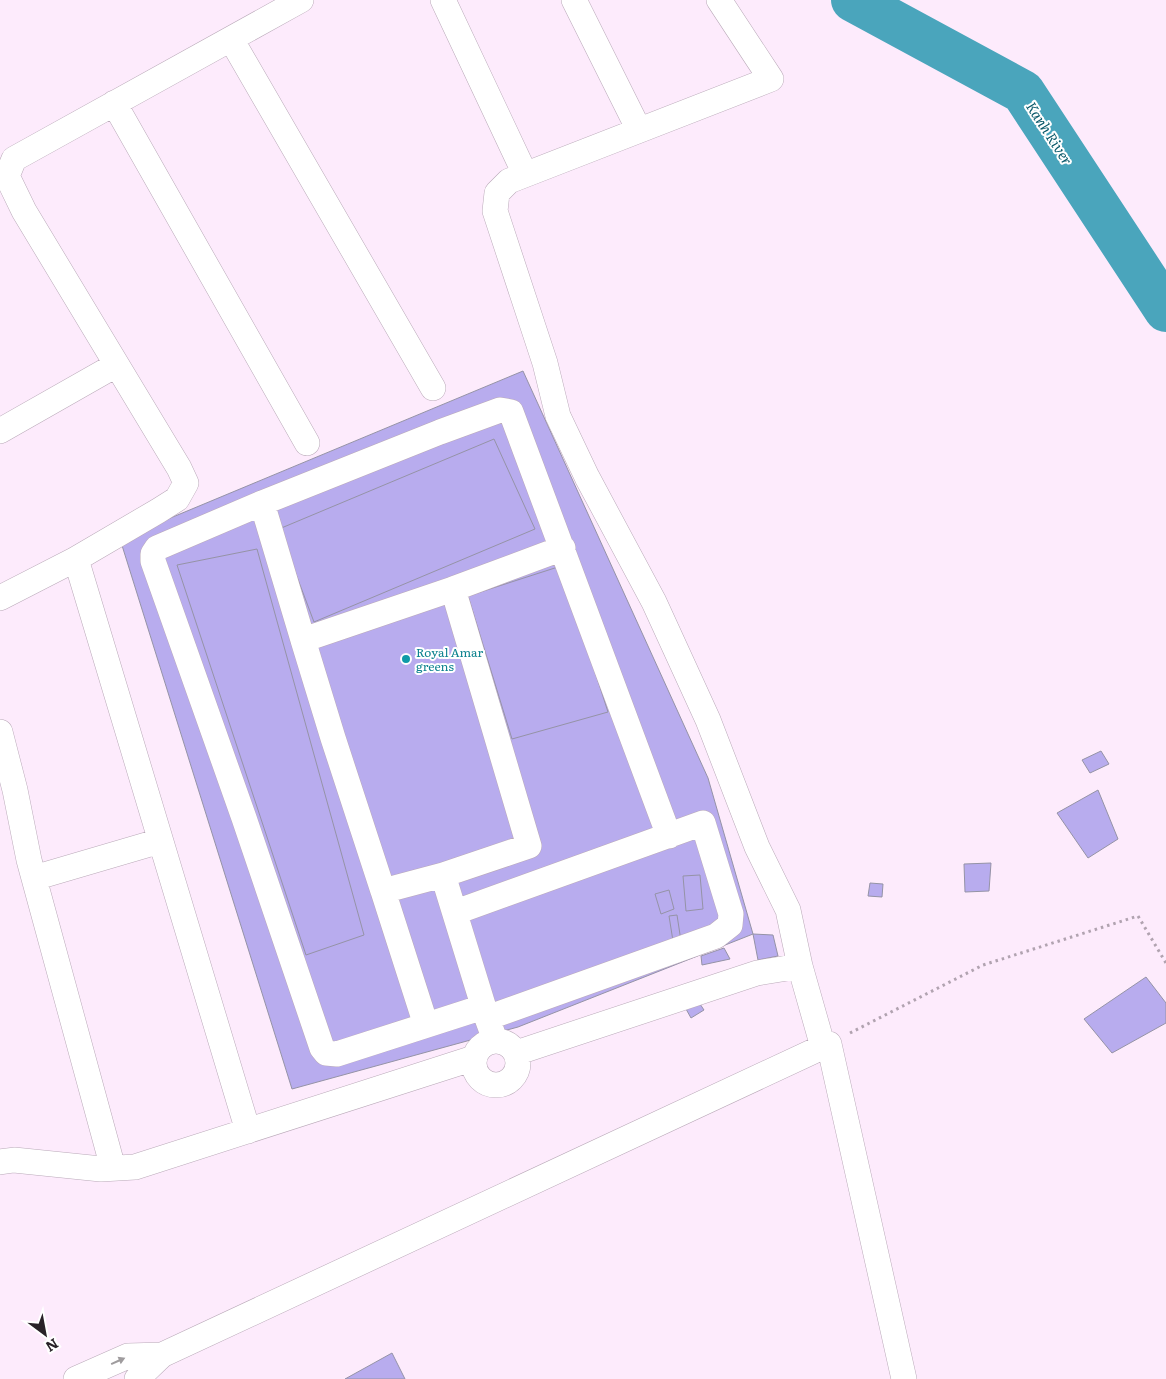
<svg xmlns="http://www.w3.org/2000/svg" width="1166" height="1379" font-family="Literata,serif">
<rect width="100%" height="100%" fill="#fdebfc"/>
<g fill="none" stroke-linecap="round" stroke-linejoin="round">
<!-- river -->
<path stroke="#4aa5bc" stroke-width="44" d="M853,0l170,92 143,218"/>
</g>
<!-- building -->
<path fill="#b8acee" stroke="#9593a6" d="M523,371l185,407 45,156 -235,93 -226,62 -172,-550z
M494,439l41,90 -221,93 -35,-93z
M257,549l107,386 -58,20 -129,-390z
M561,566l47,146 -96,27 -44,-143z
M1101,751l8,13 -19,9 -8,-13z
M1098,790l20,49 -30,19 -31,-45z
M991,863l-2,28 -24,1 -1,-28z
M700,875l3,34 -17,2 -3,-35z
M870,883l13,1 -1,13 -14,-1z
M669,890l5,19 -13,5 -6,-20z
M677,915l4,26h-8l-4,-25z
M753,934l20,1 5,21 -20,4z
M724,948l6,11 -28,6 -1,-9z
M1146,977l20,26v20l-54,30 -28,-34z
M698,1001l6,9 -13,8 -5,-9z
M392,1353l13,26h-60z"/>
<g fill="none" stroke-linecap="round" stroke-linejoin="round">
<defs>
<path id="minor" d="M443,0l82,174
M574,0l65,130
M719,0l52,79 -262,102 -12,12 -2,18 50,152 13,53 29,61 67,125 54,118 49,127 31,63 12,56
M231,39l202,349
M114,103l193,340
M0,431l116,-66
M262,503l178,-71 60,-22 11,2 158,424
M76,559l172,572
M453,589l110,-41
M0,598l76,-39 82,-48 19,-12 9,-16 -7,-15 -155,-257 -17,-35 7,-17 287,-159
M303,640l-41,-137 -105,45 -4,6v7l91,257 78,230 4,5 11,1 146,-47
M0,732l15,58 14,70 84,308
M443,875l-60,16 -50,-153 -30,-98 150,-51 76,257 -86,29 44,143 8,22
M34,878l126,-37
M383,891l43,134
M456,912l247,-89 28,91 -1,11 -14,11 -229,82
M474 1063a22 22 0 1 1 44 0a22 22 0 1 1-44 0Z
M516,1053l241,-80 43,-7 23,81
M0,1162l14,-2 87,9 34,-2 339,-109
M76,1379l52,-23 34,-1
M137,1379l25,-24 667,-311 75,335"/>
</defs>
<!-- minor casing -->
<use href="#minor" stroke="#baaab9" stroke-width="26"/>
<!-- path -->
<path stroke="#b1a3b0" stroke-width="3" stroke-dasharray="2.5 4" stroke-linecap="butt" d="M850,1033l133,-68 155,-49 28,47"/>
<!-- minor -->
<use href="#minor" stroke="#fff" stroke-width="25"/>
</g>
<!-- one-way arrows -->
<defs><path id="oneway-solid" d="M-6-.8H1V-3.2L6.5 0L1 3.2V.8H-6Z" transform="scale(1.25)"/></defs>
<use fill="#9f9c9e" href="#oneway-solid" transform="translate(118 1361) rotate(-24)"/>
<!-- markers -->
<circle fill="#0f9aa8" stroke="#fff" stroke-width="2" cx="406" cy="659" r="5"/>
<g text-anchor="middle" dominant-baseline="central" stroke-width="4" stroke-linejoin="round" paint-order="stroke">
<!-- culture labels -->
<g font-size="12" fill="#0d838f" stroke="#fff" text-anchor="start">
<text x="416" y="652">Royal Amar<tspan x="416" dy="14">greens</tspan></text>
</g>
<!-- water labels -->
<g font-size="14" font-style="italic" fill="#065768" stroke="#fff">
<text transform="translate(1050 133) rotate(57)">Kanh River</text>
</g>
</g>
<!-- north arrow -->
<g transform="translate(45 1334) rotate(148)" stroke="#ffffff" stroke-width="4" paint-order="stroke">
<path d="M0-4L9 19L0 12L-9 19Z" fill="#292228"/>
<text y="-8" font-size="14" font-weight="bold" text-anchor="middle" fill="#292228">N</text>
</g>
</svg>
